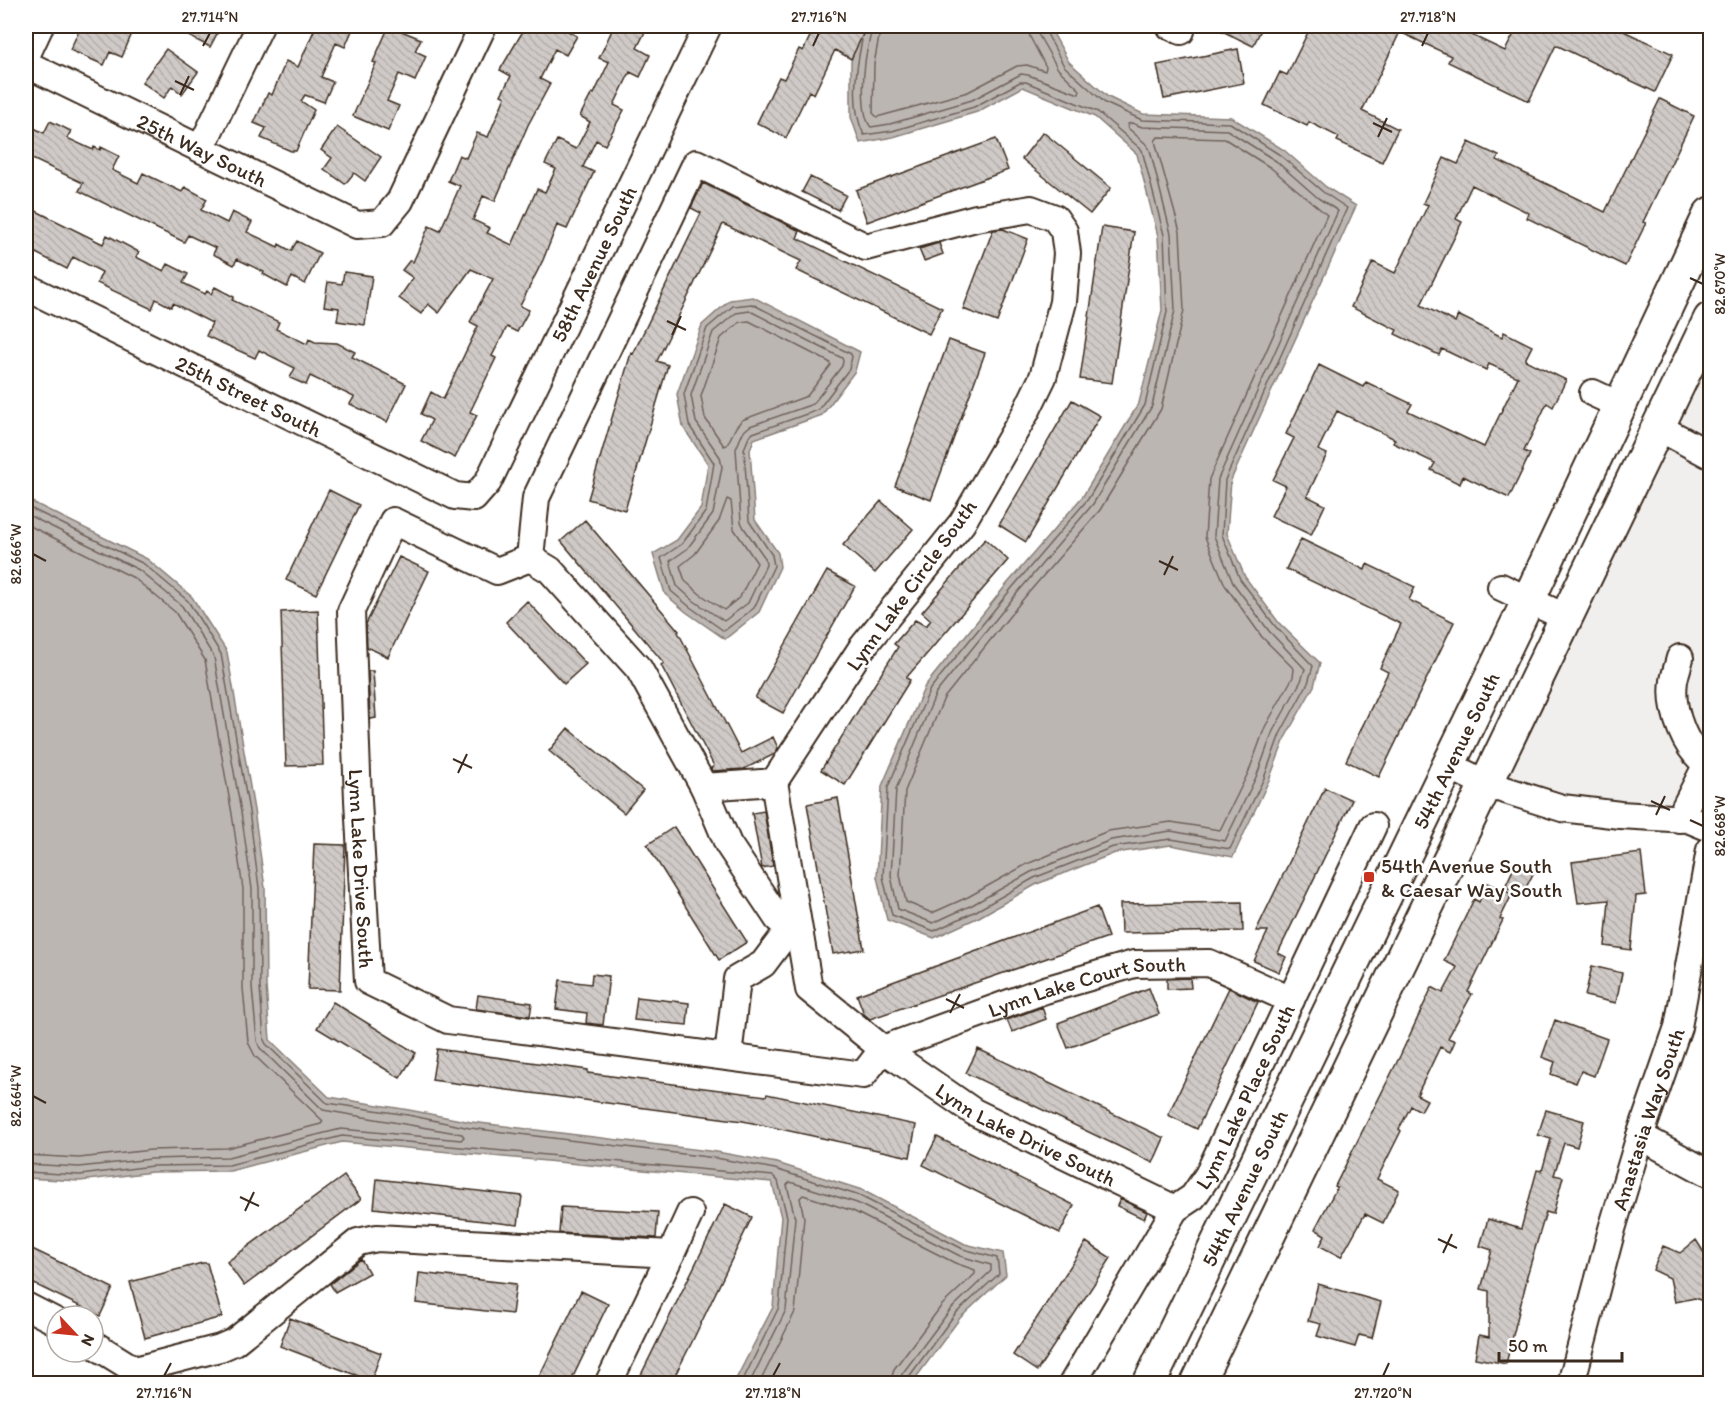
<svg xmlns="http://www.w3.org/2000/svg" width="1736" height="1409" font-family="Itim,sans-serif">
<defs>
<pattern id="building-back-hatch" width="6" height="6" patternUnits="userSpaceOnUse" patternTransform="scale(1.5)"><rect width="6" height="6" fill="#cfcac7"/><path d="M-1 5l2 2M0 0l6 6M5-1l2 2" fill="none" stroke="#b3aeaa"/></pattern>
</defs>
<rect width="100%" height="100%" fill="#fff"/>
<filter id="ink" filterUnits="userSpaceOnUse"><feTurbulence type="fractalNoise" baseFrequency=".0167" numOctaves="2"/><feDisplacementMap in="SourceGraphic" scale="12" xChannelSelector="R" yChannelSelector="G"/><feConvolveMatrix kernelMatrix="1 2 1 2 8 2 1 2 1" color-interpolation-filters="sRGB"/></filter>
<g filter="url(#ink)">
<!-- built -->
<path fill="#f1efee" d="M1710,360v459l-146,-20 -58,-18z"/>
<!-- water -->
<path fill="#bcb6b3" stroke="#887e77" stroke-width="1.5" d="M859,26h190l20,36 39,35 35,17 88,3 53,33 42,37 30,19 -125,274 -4,54 18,43 34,46 41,40 -6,23 -28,50 -17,44 -36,77 -62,-12 -56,8 -78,31 -58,33 -45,21 -47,-18 -10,-43 5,-91 43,-100 82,-102 76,-88 56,-93 23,-93 -4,-74 -21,-82 -42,-37 -72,-30 -46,25 -84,25 -33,6 -9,-26v-55z
M753,297l107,55 -5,19 -33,44 -68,24 -4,11 5,70 23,33 2,14 -21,45 -34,27 -39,-27 -21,-18 -12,-40 24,-14 24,-32 7,-44 -25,-37 -6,-33 25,-69 28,-25z
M26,499l121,60 45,38 35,55 27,158 11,78 1,98 4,54 59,57 80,13 62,12 246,30 60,11 85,27 103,54 38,9 3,22 -46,43 -48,65h-178l39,-76 8,-90 -9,-35 -430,-40 -112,29 -78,1 -72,9 -54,-3z"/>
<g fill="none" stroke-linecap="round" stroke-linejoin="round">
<!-- shore -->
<path stroke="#6f625a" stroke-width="1.5" d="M872,26c-1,12 -6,24 -7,37 -2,14 -4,54 6,64l19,-3 82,-24 49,-26 7,1 51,19 1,-4 -22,-21 -20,-35 -1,-8
M881,26l-7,38 -1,49 4,4 91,-25 49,-26 10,-1 18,6 1,-4 -16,-30 -2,-11
M862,40c-6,29 -12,67 2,95l28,-4 82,-24 46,-25h6l72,30 44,38 22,85 3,77 -22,93 -57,94 -76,89 -82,101 -42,98 -5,90 9,38 42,16 42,-20 58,-33 79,-31 58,-8 59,10 34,-71 16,-44 28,-51 5,-17 -38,-40 -35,-47 -18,-44 3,-55 122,-272 -24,-16 -43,-37 -50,-32 -88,-3 -37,-17 -41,-37 -19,-36 -1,-4
M1132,123l10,4 85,3 49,31 42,37 20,13 -120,268 -4,57 19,47 36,48 36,38 -4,12 -28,50 -16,44 -32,66 -54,-10 -60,9 -80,32 -59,33 -39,18 -35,-14 -7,-33 5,-87 40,-96 82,-101 75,-88 59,-98 23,-96 -4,-76 -21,-84 -4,-6 -18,-16v-4z
M1158,137l67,2 46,29 56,47 -118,264 -4,58 20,48 37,52 32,32 -1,8 -28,50 -16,44 -29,59 -49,-8 -63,9 -81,33 -59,33 -36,16 -26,-11 -6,-27 5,-84 39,-93 80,-100 76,-88 61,-101 23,-99 -4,-78 -25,-91z
M752,304l99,50 1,3 -3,12 -31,41 -65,23 -4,4 -5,12 5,72 23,34 2,11 -20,42 -30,23 -34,-24 -19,-16 -10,-33 21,-14 24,-33 8,-48 -25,-38 -5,-31 23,-66 26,-22z
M750,311l92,47 1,3 -1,5 -29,38 -63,22 -7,6 -7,17 5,73 3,6 21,30 1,7 -18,38 -24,18 -30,-20 -17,-15 -7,-25 17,-12 26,-35 9,-47 -2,-10 -24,-35 -5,-27 22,-63 23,-19z
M749,321l80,41 2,3 -24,31 -65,24 -6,7 -9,18 -3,1 -19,-28 -4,-22 20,-58 19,-16z
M727,499l4,2 3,28 23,34 -17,34 -16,13 -24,-16 -15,-13 -5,-15 15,-12 24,-33z
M26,506l118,58 44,37 33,53 28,157 10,77 1,99 4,53 2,4 61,59 81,12 62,13 246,30 59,11 85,27 103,53 34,9 2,16 -44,40 -47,64 -1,6
M26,514l113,56 43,36 32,51 27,155 11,77v98l5,54 3,7 63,62 139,24 2,3 -3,3 -120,-11 -113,28 -77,2 -72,8 -53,-3
M26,524l108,54 41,34 30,48 27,154 11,75v99l5,54 7,14 68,65 -2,3 -94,24 -76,2 -72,8 -53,-3
M26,1172l54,3 72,-9 77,-1 113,-29 431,40 5,5 9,36 -8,90 -38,77
M749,1384l37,-74 9,-92 -8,-33 3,-3 67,21 103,53 31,9v6l-41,39 -48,64 -2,10
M759,1384l36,-72 9,-94 -4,-20 3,-3 50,16 102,52 20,7v4l-33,31 -48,64 -4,15"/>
</g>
<!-- building -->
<path fill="url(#building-back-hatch)" stroke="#3b2a1e" stroke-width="1.5" d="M81,26h41l11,5 -11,26 -12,-5 -6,13 -34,-15z
M169,26h52l-11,21z
M316,26h38l-9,21 -9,-4 -15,34 12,5 -9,20 -19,-7 -4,6 13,9 -18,41h-5l-30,-13 5,-10 -12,-5 14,-30 4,2 14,-34 12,6z
M389,26l32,13 -6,12 11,5 -11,25 -16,-7 -12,27 12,5 -11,25 -35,-15 23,-53 -3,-1z
M526,26h42l-2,4 11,6 -11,19 -11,-6 -15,30 10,5 -22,41 -33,76 -12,-5 -10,24 17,8 -3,5 25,12 25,-56 8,3 11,-23 -11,-5 12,-24 19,9 14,-27 -10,-6 12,-23 2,1 15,-32 -10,-4 15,-32h34l-11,22 13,7 -10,22 -10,-5 -16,33 10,5 -19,35 -9,-5 -13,27 11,5 -27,57 -10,-4 -14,35 -23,46 9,4 -12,22 -10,-5 -15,29 4,2 -26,54 7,3 -22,43 -34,-17 11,-21 -11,-6 10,-22 12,7 35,-73 -8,-4 23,-43 -22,-10 -32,44 -11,-9 -7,10 -22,-16 14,-20 -11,-8 8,-10 3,2 16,-36 11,5 20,-45 -12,-5 11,-26 7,3 11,-25 11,4 17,-40 -4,-2 10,-19 -11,-6z
M815,26h52l-16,33 -16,-9 -21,44 -5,-3 -23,47 -29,-15 22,-46 5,2 15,-30 4,2z
M1212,26h51l-10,20z
M1311,26h154l-2,5 42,20 13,-25h95l60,28 -18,38 -99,-47 -27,56 -81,-39 3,-6 -51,-24 -38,79 36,18 -16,33 -45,-21 2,-4 -30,-15 -2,4 -43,-21 16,-33 7,3z
M166,49l32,23 -16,22 -10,-8 -8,12 -22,-16z
M1238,49l6,34 -80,16 -7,-34z
M1660,99l34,17 -51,106 3,1 -21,43 -98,-48 2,-5 -57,-28 -16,34 6,3 -41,83 34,17 3,-7 44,22 2,-5 28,14 -7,14 41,20 -13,27 -6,-4 -23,48 6,3 -21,44 -46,-22 -3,8 -29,-14 4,-7 -42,-20 2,-4 -58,-28 -19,39 9,4 -20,42 18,9 -14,30 -40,-19 15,-30 -13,-6 21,-42 -8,-4 33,-69 44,22 3,-5 46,22 -4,7 76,36 34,-70 -29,-13 -3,6 -44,-21 -3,6 -44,-21 2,-4 -46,-23 22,-45 22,11 33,-68 -5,-2 21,-45 14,6 11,-22 30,14 -2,4 108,52z
M50,121l21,10 -4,7 26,12 1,-3 6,3 1,-3 18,9 -7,14 26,13 5,-10 39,19 3,-5 22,12 -6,11 26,13 5,-11 20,10 -5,10 31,15 1,-3 12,7 6,-10 23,12 -15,31 -13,-7 -5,10 -24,-13 1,-2 -27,-13 -3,6 -21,-11 3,-6 -28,-13 -4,7 -105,-51 4,-8 -57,-27v-32l18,9z
M337,127l44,30 -16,24 -11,-8 -9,11 -21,-15 8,-11 -11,-8z
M1043,132l68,56 -21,26 -68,-55z
M996,139l12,31 -141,52 -11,-32z
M810,177l36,18 -8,15 -36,-18z
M703,183l97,48 -3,7 145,70 -13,26 -133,-64 5,-9 -78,-37 -66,137 11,4 -43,145 -37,-11 43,-146 2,1 68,-141 -10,-5z
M26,206l77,38 4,-9 32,17 -3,5 28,14 4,-7 20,10 -5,9 22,11 2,-3 4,3 4,-7 19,10 -2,3 47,22 -3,7 31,15 2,-5 6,3 22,1 18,9 -3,5 54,27 -19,38 -37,-18 4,-7 -44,-21 -4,9 -16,-7 5,-10 -36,-18 -4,8 -49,-22 6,-13 -39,-20 -2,4 -15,-8 -4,10 -55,-26 5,-11 -29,-15 -6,12 -41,-21z
M1102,227l32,5 -22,151 -32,-4z
M1003,229l25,10 -31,83 -34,-13 30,-79z
M939,243l4,11 -19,7 -5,-12z
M344,272l28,4 -7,49 -28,-4 2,-13 -15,-2 4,-24 14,2z
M949,340l36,13 -54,147 -36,-14z
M1072,400l28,16 -74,126 -27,-17z
M329,490l30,15 -43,89 -30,-14z
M881,501l32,28 -38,44 -32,-28z
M585,520l94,111 -1,1 63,121 32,-16 5,11 -3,6 -31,15 -32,2 -1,-3 3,-2 -53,-101 3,-2 -103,-122z
M985,539l23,21 -102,118 4,2 -65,105 -24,-15 77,-123 -4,-3 21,-24 11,6 5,-6 -9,-8z
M1301,539l64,31 2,-6 48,23 -6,13 45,22 -75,155 -33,-16 42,-89 -8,-4 21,-44 -115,-55z
M399,557l30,14 -41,86 -21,-10 -1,-23z
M827,571l28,15 -72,127 -28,-15z
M527,601l59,63 -22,20 -58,-62z
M318,610l5,155 -37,1 -5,-154z
M368,671h5l3,47 -6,1z
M568,728l75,62 -19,23 -75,-62z
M1325,788l27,12 -74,153 8,4 -7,15 -25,-11 14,-30h-12z
M838,798l26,151 -31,5 -26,-150z
M764,811l9,55 -11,2 -10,-55z
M674,827l73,115 -28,18 -72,-115z
M314,844l31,1 -5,145 -32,-1z
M1641,853l5,42 -10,1 -5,54 -26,-4 4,-46 -31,3 -6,-41z
M1516,863l18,9 -12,23 -17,-8z
M1488,883l24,11 -12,25 3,1 -35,72 4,2 -24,44 7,3 -5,11 -10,-5 -23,48 10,5 -6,11 -10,-5 -12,23 2,2 -24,48 22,11 -16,33 -18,-9 -24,43 -21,-11 5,-11 -10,-6 22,-42 -2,-1 65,-130 32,-69 11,6 14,-26 -13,-6 30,-62 5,3z
M1242,902l1,29 -122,2 -1,-29z
M1097,907l11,30 -238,82 -6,-5 -7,-19z
M1592,966l30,7 -6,30 -31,-7z
M592,974l17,2 -6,49 -17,-2 1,-10 -31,-4 4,-29 31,4z
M1190,978l1,10 -24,1v-10z
M1149,988l10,26 -91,34 -10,-25z
M1229,988l29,14 -61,127 -29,-14z
M478,995l54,8 -2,13 -54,-7z
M637,997l52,6 -2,22 -53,-5z
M333,1002l83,51 -16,25 -83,-50z
M1042,1007l4,12 -34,13 -5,-12z
M1555,1020l52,19 -13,37 -13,-5 -5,12 -25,-9 4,-12 -13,-5z
M437,1049l151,21v3l178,23 1,-2 149,31 -6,32 -167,-36 -311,-41z
M978,1049l186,89 -11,25 -187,-90z
M1546,1110l38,11 -7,26 -13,-4 -10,32 9,2 -10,37 -7,-2 -20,67h1l-21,85 -31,-6 4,-23 10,2v-46l-8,-2 11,-39 -12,-4 8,-27 33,10 16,-59 5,1 9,-32 -13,-4z
M937,1137l137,68 -14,28 -137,-68z
M344,1176l17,23 -117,87 -17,-24z
M377,1179l145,17 -4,29 -144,-17z
M1120,1199l27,13 -3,7 -27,-13z
M725,1204l27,13 -61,127 -20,39h-34z
M561,1207l97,5 -2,26 -97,-5z
M1696,1240l14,22v42l-15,-6 -20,4 -5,-24 -17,-8 10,-24 17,7z
M1086,1242l25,16 -74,113 -24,-16z
M26,1246l87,42 -13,28 -74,-36z
M361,1259l8,14 -34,19 -5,-8z
M202,1263h5l15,54 -77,21 -15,-56z
M419,1273l97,11 -4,30 -96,-11z
M1318,1284l63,18 -9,36 -13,-3 -4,12 -38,-11 4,-12 -13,-3z
M581,1291l27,13 -38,79h-18l-13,-6z
M290,1318l91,35 -10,28 -91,-35z"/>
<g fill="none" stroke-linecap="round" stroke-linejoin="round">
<defs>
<g id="minor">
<path d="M1170,26l11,5"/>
<path d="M26,56l14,-30"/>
<path id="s1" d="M26,64l331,161 25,-2 18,-22 83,-175"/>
<path d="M201,148l59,-122"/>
<path d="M696,163l170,84 110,-29 55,-9 24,9 9,13 3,22 -4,49 -20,75 -17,35 -64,111 -101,126 -87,133 -70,5 -65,-118 -89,-99 -20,-12 6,-60z"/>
<path id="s2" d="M26,287l429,209 19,2 14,-16 220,-456"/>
<path d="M1593,393l26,12"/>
<path d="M1658,427l52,28"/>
<path id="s3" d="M530,558l-33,13 -104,-50 -42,90 7,189 10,181 80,39 415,55 20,-26 91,63 201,97"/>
<path d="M1501,587l66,31"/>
<path d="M1680,658c-2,8 -5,16 -6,23 -4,29 11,70 36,85"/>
<path d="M1448,765l38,19 76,24 58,7 68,4 22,9"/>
<path id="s4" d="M774,782l35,207 74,60 162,-59 89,-26 75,-1 82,37"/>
<path d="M704,787l24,57 50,75 22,16"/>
<path d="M1679,819l28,-55"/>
<path d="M728,1057l9,-78 26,-15 27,-36"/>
<path d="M1640,1136l70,38"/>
<path d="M671,1254l19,-41"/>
<path d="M26,1306l31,16"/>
<path d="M93,1344l42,26 85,-22 14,-6 124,-100 19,-4 294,16 -63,130"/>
<path id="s5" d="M1072,1384l103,-175 18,-12 15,-22 165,-349"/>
<path id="s6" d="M1571,1384l41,-155 28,-93 38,-109 32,-177"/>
</g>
<g id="major">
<path id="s7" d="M1149,1384l379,-783 182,-387"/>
<path d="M1197,1384l513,-1065"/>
</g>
</defs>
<!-- minor casing -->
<use href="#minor" stroke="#3b2a1e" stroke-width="30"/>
<!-- major casing -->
<use href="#major" stroke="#3b2a1e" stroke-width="36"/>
<!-- minor -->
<use href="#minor" stroke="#fff" stroke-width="26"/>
<!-- major -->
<use href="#major" stroke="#fff" stroke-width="32"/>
</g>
</g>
<!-- ticks -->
<path fill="none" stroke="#3b2a1e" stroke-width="2" d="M203,46l7,-13M813,46l6,-13M1422,46l6,-13M175,81l19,9M180,95l9,-19M1373,123l19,9M1378,137l9,-19M1690,278l13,6M667,321l19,9M672,335l9,-19M33,554l13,7M1159,561l19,9M1164,575l9,-19M453,759l19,9M458,773l9,-19M1651,801l19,9M1656,815l9,-19M1690,820l13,6M946,999l18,9M950,1013l10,-19M33,1096l13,7M240,1197l19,9M245,1211l9,-19M1438,1239l19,9M1443,1253l9,-19M164,1376l7,-13M773,1376l7,-13M1383,1376l6,-13"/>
<!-- markers -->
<rect fill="#c8321e" stroke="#fff" stroke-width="2" x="1363" y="871" width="12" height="12" rx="3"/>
<g text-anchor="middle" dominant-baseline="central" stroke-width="5" stroke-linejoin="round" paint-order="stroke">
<!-- street labels -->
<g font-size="21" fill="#3b2a1e" stroke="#fff">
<text stroke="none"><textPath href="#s1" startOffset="196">25th Way South</textPath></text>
<text stroke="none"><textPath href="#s2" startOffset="760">58th Avenue South</textPath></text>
<text stroke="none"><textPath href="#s2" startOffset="248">25th Street South</textPath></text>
<text transform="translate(911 585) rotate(-54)">Lynn Lake Circle South</text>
<text stroke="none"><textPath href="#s7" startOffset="704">54th Avenue South</textPath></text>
<text stroke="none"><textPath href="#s3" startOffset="508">Lynn Lake Drive South</textPath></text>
<text stroke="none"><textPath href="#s4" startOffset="520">Lynn Lake Court South</textPath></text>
<text stroke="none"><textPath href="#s5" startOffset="338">Lynn Lake Place South</textPath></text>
<text stroke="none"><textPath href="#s6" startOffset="276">Anastasia Way South</textPath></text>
<text stroke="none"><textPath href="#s3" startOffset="1328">Lynn Lake Drive South</textPath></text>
<text stroke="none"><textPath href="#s7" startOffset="218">54th Avenue South</textPath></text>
</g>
<!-- poi labels -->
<g font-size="21" fill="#3b2a1e" stroke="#fff" text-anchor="start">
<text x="1381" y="865">54th Avenue South<tspan x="1381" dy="24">&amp; Caesar Way South</tspan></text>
</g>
</g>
<!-- margin -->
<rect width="1736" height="1409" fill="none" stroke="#fff" stroke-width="66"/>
<!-- north arrow -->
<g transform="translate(75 1334) rotate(116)"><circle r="28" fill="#ffffff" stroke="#b1aaa5" stroke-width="1.5"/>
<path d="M0-4.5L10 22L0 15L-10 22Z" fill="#c8321e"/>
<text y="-9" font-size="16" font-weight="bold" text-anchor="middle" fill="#3b2a1e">N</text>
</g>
<!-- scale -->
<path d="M1499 1352v9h123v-9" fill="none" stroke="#3b2a1e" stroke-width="3"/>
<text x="1508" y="1352" font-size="18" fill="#3b2a1e" stroke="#ffffff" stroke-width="4.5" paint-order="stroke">50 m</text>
<rect x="33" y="33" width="1670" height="1343" fill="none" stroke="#3b2a1e" stroke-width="2"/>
<g font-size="15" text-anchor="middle" fill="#3b2a1e">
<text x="210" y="22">27.714°N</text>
<text x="819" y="22">27.716°N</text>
<text x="1428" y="22">27.718°N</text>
<text transform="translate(1720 284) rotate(-90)" y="5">82.670°W</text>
<text transform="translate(16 554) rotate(-90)" y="5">82.666°W</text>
<text transform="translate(1720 826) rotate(-90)" y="5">82.668°W</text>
<text transform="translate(16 1096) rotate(-90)" y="5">82.664°W</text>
<text x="164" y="1398">27.716°N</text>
<text x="773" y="1398">27.718°N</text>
<text x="1383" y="1398">27.720°N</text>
</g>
</svg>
